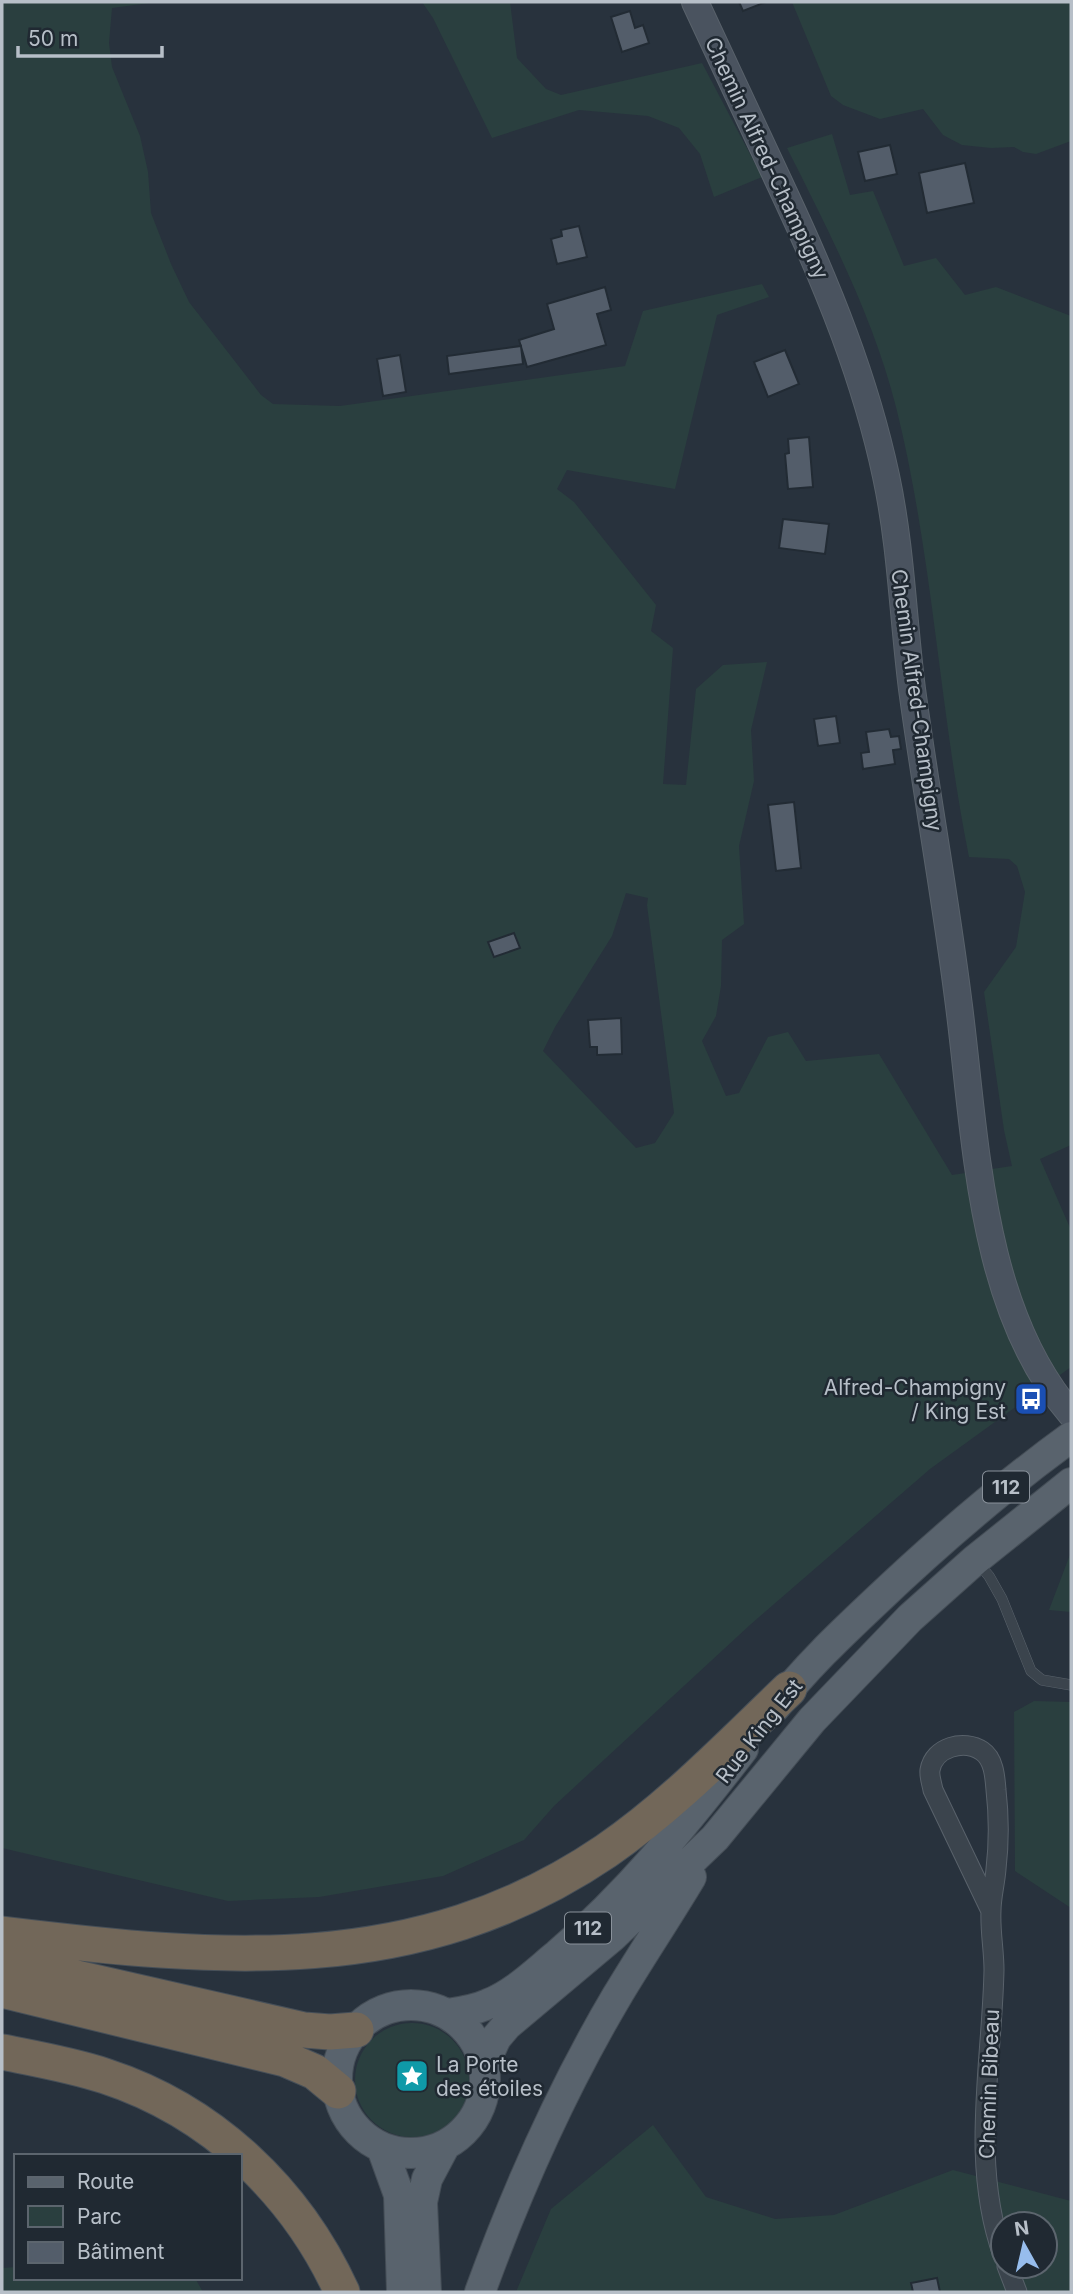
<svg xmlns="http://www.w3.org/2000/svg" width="1073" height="2294" font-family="Inter,sans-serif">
<rect width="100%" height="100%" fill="#28323d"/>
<!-- green -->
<path fill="#2a3f3f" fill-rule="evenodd" d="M2,2h155l-45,6 -3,35 3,24 28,69 8,36 3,41 20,51 18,38 72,93 12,9 67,2 285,-40 18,-55 119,-27 7,13 -52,18 -42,174 -108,-19 -10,19 17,13 82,103 -5,26 22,17 -10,136 23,1 10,-96 27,-24 44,-3 -16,68 3,51 -15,65 5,78 -22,16 -1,46 -5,30 -14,25 24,55 13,-3 29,-56 20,-5 18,29 73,-7 73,121 60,-9 -8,-36 -20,-138 32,-45 9,-55 -8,-26 -8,-7 -40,-2c-30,-149 -36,-302 -73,-450 -23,-91 -67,-175 -109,-259l45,-14 18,61 23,-4 31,75 32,-8 29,37 31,-8 75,29v829l-31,14 31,71v137l-141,102 -179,155 -197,182 -30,34 -81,36 -124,21 -91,4 -226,-53zM626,893l22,5 -1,7 27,208 -19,30 -19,5 -93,-97 12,-24 57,-91z
M422,2h88l7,56 29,31 15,6 141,-32 60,114 -48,20 -14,-43 -21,-26 -31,-12 -69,-6 -87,28 -59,-120z
M792,2h279v139l-35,13 -13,-2 -9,-5 -23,1 -29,-3 -19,-10 -20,-26 -43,10 -37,-14 -12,-9z
M1071,1552v60l-22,-2z
M1034,1701l37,1v206l-56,-37 -1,-159z
M355 2080a57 57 0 1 1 114 0a57 57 0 1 1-114 0Z
M653,2125l53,72 69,22 59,-4 119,-45 118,31v91h-555l35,-83zM1003,2224h42v42h-42z
M16,2267v11h179l8,14h-201v-24z"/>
<!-- building -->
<path fill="#535d6a" stroke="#222b34" stroke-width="2" d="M739,2h27l-23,9z
M630,11l5,17 8,-3 6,18 -27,9 -11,-35z
M890,145l7,29 -32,7 -7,-29z
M965,163l9,40 -47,10 -8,-40z
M579,226l8,31 -30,7 -6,-25 11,-3 -1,-6z
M605,287l6,23 -14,4 9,31 -79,22 -8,-27 35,-11 -7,-25z
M521,346l2,18 -74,10 -2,-18z
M785,350l14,34 -31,13 -14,-35z
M400,355l6,37 -23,4 -6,-37z
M809,437l4,50 -25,2 -3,-35 4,-1 -1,-14z
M783,519l46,5 -4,30 -46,-6z
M836,716l4,27 -22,3 -4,-27z
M889,729l2,8 8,-1 2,13 -8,1 2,14 -32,5 -2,-16 8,-1 -3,-20z
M794,802l7,66 -25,3 -8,-66z
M514,933l6,15 -26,9 -6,-15z
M621,1018l1,36 -25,1v-8h-7l-2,-27z
M937,2278l3,14h-27l-2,-9z"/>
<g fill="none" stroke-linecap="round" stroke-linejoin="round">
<defs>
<path id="lane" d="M977,1562l12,14 13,23 29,72 11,9 29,5"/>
<path id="street" d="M991,1911l-58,-121c-1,-6 -4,-14 -3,-20 4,-23 34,-31 52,-19 12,8 13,26 14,39 3,26 3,53 0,79 -1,14 -5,28 -5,42 -1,20 3,39 3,59 -2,95 -24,193 9,285
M1007,2266l10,26"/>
<path id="secondary" d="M695,2c31,65 61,130 91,195 42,90 79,181 100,279 15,70 17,142 26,213 14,103 33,206 46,309 18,135 20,309 113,416"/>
<path id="primary" d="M775,1707c29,-38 65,-72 100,-105 62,-59 127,-115 196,-165
M337 2079a74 74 0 1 1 148 0a74 74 0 1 1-148 0Z
M447,2014c14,-2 28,-4 41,-10 26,-10 48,-32 69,-49 71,-61 129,-132 186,-206
M484,2064l12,-26 11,-13 106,-89 102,-98 97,-118 98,-102 65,-58 96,-77
M382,2148l17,47 3,97
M426,2292l-4,-90 5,-23 17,-32
M480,2292c37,-102 82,-203 137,-296 24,-40 50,-79 74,-119"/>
<path id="highway" d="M2,1934c216,26 414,46 604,-83 67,-46 124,-106 183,-162
M2,1961l302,69 26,2 26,-2
M2,1990l283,69 30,13 23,19
M2,2052c35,7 70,13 103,24 107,35 191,115 237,216"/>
</defs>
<!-- lane casing -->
<use href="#lane" stroke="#59626b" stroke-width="11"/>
<!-- street casing -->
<use href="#street" stroke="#59626b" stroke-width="21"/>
<!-- secondary casing -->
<use href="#secondary" stroke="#59626b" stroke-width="28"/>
<!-- primary casing -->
<use href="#primary" stroke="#444d56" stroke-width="32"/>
<!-- highway casing -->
<use href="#highway" stroke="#464f58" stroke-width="37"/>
<!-- lane -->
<use href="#lane" stroke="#3b444d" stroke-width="10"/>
<!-- street -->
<use href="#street" stroke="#3b444d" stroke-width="19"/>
<!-- secondary -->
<use href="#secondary" stroke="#4a535f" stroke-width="26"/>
<!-- primary -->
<use href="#primary" stroke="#59636d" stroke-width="30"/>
<!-- highway -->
<use href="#highway" stroke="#726759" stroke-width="35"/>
</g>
<!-- icons -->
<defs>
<symbol id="bus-square" viewBox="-11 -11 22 22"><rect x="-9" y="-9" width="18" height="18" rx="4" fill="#1a4fb4" stroke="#202932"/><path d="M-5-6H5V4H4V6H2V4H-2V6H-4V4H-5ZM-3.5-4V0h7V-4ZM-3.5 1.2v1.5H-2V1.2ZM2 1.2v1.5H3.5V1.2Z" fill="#fff"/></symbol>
<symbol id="sight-square" viewBox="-11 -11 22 22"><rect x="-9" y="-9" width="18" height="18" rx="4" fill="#0f9aa8" stroke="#202932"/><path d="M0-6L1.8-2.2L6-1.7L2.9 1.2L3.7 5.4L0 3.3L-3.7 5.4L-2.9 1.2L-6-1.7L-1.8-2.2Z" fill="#fff"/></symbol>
</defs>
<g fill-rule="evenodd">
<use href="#bus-square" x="1012" y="1380" width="38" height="38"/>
<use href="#sight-square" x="393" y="2057" width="38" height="38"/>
</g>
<g text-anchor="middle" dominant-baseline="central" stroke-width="5" stroke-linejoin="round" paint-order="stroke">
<!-- shield labels -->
<g fill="#202932" stroke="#8a929b" stroke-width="2">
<rect x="983" y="1471.5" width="46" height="31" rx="5"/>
<rect x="565" y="1912.5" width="46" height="31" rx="5"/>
</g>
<g font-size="19" font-weight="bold" fill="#b7bfc8">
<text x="1006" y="1487">112</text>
<text x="588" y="1928">112</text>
</g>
<!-- street labels -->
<g font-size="21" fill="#b7bfc8" stroke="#202932">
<text transform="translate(767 158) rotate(65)">Chemin Alfred-Champigny</text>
<text transform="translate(917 700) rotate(82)">Chemin Alfred-Champigny</text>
<text transform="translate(759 1731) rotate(-52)">Rue King Est</text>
<text transform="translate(989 2084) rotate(-88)">Chemin Bibeau</text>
</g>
<!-- poi labels -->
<g font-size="21" fill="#b7bfc8" stroke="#202932" text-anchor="end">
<text x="1006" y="1387">Alfred-Champigny<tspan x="1006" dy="24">/ King Est</tspan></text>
<text x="436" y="2064" text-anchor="start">La Porte<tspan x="436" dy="24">des étoiles</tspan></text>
</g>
</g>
<!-- border -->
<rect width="1073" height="2294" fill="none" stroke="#b7bfc8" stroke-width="7"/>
<!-- legend -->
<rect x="14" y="2154" width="228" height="126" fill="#202932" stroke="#5c656e" stroke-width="2"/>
<rect x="28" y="2177" width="35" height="10" fill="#59636d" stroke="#5c656e" stroke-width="2"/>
<text x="77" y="2189" font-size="21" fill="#b7bfc8">Route</text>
<rect x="28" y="2206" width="35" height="21" fill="#2a3f3f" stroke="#5c656e" stroke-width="2"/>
<text x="77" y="2224" font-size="21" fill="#b7bfc8">Parc</text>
<rect x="28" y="2242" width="35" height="21" fill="#535d6a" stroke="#5c656e" stroke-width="2"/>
<text x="77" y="2259" font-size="21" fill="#b7bfc8">Bâtiment</text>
<!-- north arrow -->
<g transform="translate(1024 2245) rotate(352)"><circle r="33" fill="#202932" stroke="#5c656e" stroke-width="2"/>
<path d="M0-5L12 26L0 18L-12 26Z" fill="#97bded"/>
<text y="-10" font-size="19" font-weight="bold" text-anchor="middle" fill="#b7bfc8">N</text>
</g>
<!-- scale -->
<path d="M18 46v10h144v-10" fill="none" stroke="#b7bfc8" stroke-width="3.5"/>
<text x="28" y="46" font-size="21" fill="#b7bfc8" stroke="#202932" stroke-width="5" paint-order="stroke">50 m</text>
</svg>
